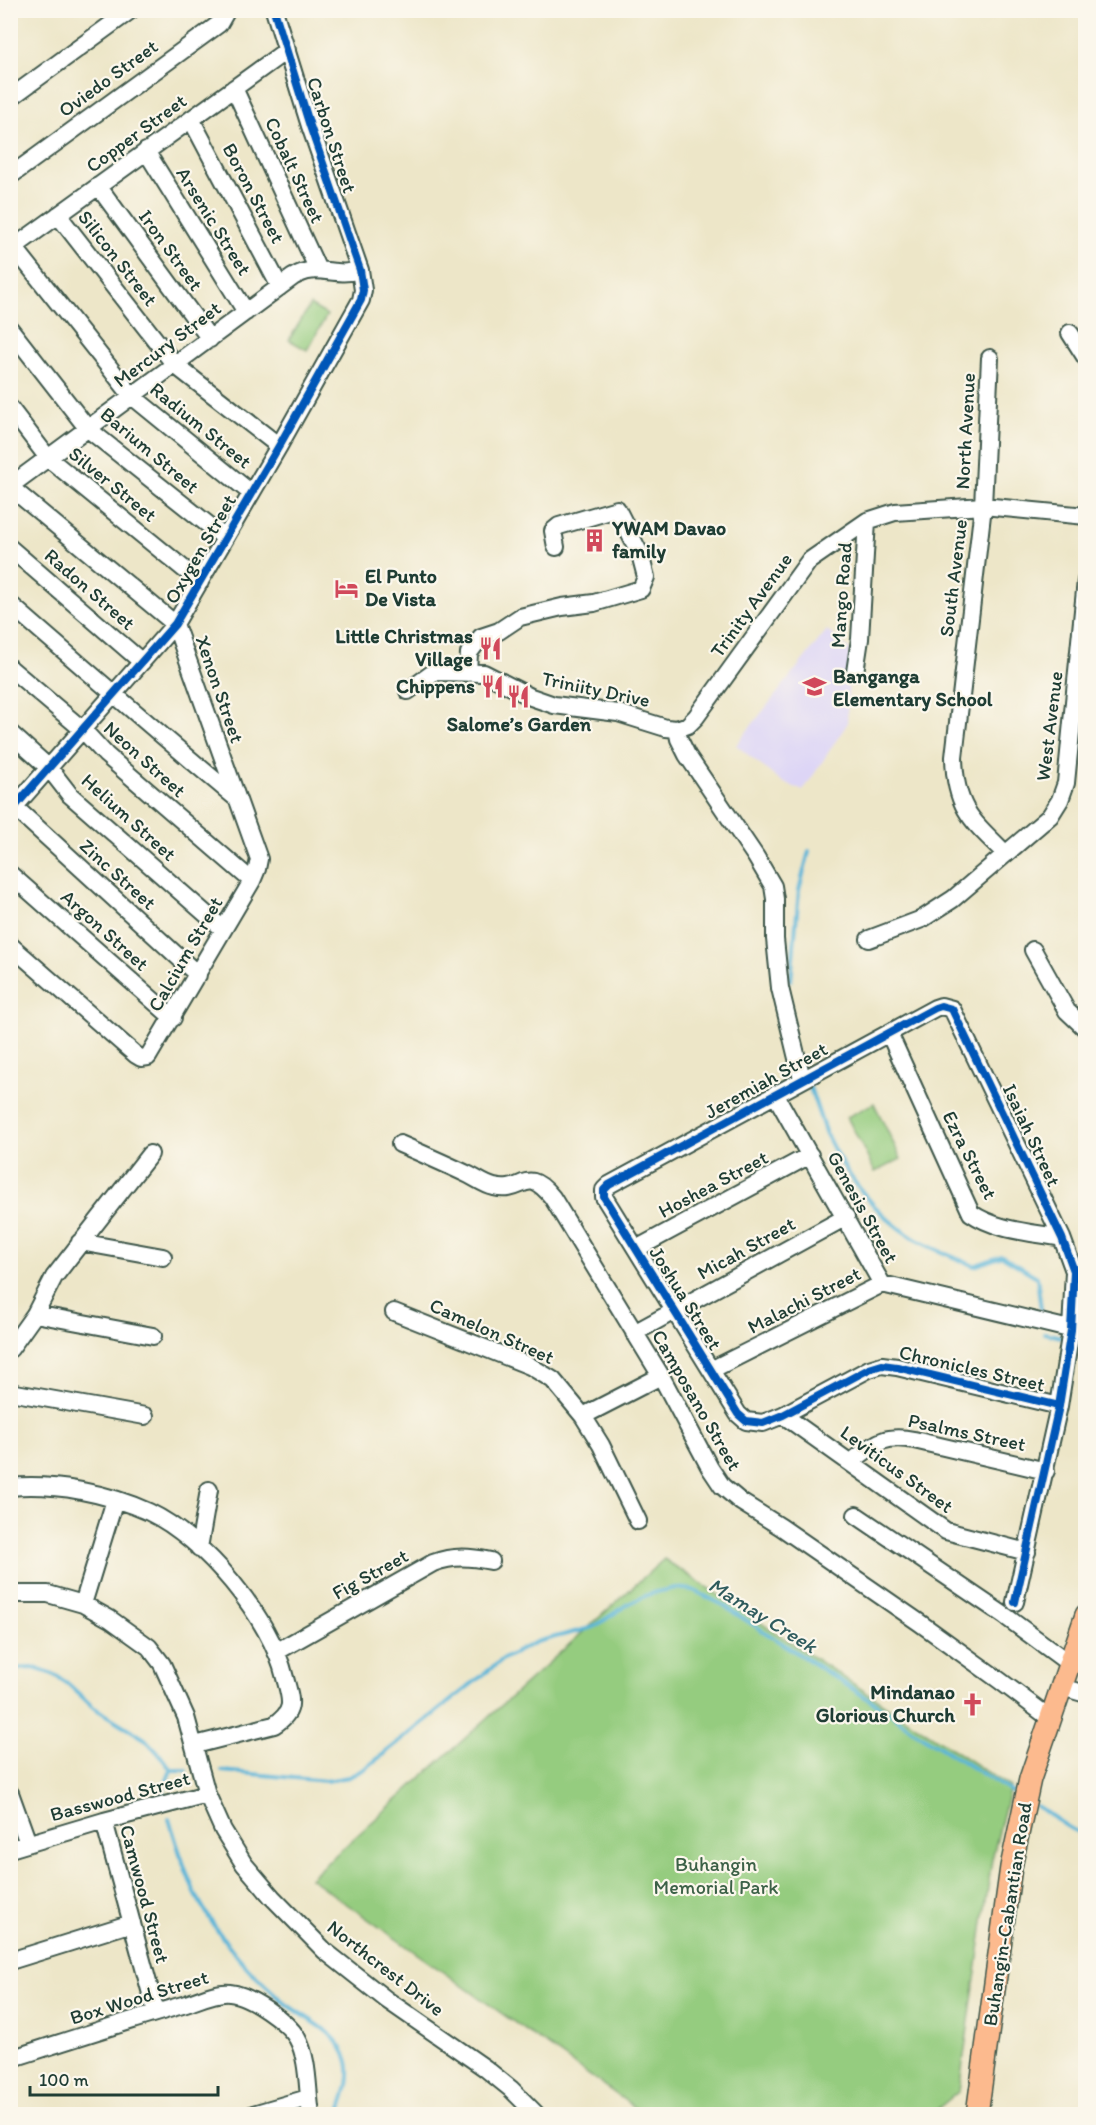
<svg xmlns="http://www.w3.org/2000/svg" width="1096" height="2125" font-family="Itim,sans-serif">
<rect width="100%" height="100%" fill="#fbf7ec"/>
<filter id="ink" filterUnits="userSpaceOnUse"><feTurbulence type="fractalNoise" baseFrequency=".0167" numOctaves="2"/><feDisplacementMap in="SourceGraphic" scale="12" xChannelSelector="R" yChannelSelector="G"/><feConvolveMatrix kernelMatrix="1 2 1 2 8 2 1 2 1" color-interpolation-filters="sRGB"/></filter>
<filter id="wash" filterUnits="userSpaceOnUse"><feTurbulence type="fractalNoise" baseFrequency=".008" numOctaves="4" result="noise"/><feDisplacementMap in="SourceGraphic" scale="24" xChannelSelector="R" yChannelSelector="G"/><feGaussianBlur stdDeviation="1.35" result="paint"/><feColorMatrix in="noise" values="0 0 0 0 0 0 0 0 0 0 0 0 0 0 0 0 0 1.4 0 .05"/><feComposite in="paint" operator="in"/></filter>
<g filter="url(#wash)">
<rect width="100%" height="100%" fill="#ede6c8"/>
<!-- built -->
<path fill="#ddd5f6" d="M827,630l23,20 -3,74 -44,67 -23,-10 -44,-36z"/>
<!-- green -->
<path fill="#95cc7f" stroke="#5a845a" stroke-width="1.5" d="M310,305l17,10 -20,35 -18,-10z
M874,1103l27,56 -26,13 -28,-55z
M664,1559l346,228 -18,72 -33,232 -24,20v3h-291l-334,-236z"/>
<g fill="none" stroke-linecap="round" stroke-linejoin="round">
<!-- stream -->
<path stroke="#5ab5d8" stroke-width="4" d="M791,980l8,-90 10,-39
M809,1085c6,16 11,33 17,49 19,40 50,82 89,105 19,11 40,18 59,27l28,-10 35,21 5,41
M1044,1333l18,4
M1078,1341l8,1
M10,1669l24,-1 19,6 14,9 26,24 52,32 14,15 12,16
M171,1770h16
M222,1771l104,10 23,-4 17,-9 137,-109 33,-17 58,-15 34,-23 24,-11 23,-5 18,2 28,14 166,107 30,22 101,63
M164,1796v-10l7,-16
M1036,1806c13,7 37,28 50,28
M169,1819c8,25 15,50 26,74 17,33 42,66 69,91 7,6 14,13 21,19 21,16 50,27 61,53 8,18 -1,41 -7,58"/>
</g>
</g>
<g filter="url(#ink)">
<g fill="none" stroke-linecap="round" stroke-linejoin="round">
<defs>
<path id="minor" d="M234,88l84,182
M10,98l121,-88
M191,119l89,168
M146,151l100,161
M10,176l209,-152 8,-14
M98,186l112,153
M58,215l117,150 104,81
M14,247l118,149 119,97
M10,250l277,-200
M10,329l78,100 137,109
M1070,333l16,25
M990,358l-7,148 -29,251c1,50 17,63 51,96
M10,408l38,50 152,124
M10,486l283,-209c25,-15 39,1 67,-7
M10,487l165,137 84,235 -2,10 -5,12 -104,176 -7,1 -5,-3 -126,-110
M10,548l132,114
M10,604c75,65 149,130 225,193
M10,668l73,62 23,25 146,126
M855,672l5,-33 7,-118
M468,673l1,-20 12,-16 18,-6 21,-14 42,-10 32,-4 47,-14 5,-12 -6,-23 -23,-45 -58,17 -6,5 3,16
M408,691l26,-19 50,1 47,24 23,8 64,8 48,15 11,1 11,-4 8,-8 113,-156 58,-40 28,-9 88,-6 103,10
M677,729l2,10 8,16 69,102 17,29 2,13v40l5,49 22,91
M10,733l39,35 21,27 153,134
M10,803l188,172
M10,812l165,-188 104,-178 82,-146 2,-10 -3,-20 -50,-144 -36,-116
M10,874l163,144
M869,939l53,-20 31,-20 97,-83 10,-16 6,-17 20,-203
M1033,950l34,61 19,18
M889,1033l82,180c26,18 60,19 91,25
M775,1094l107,190 204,49
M400,1144c23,10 46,20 69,31 8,4 16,10 25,12 30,8 31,-23 58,10l109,179 49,92 12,18 19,16 40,25 139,96 79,57 52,39
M80,1242l83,15
M636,1249l174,-94
M394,1312l136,54 23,14 30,36 18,29 37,76
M35,1314l118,22
M634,1333l212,-116
M10,1349l25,-35 19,-37 96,-123
M711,1370l171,-86
M10,1392l135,24
M783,1415l163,116 81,21
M583,1416l78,-40
M851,1462c24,-18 31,-28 63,-22l132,31
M10,1487c46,-4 97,6 139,25 55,26 122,106 136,166 6,22 11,33 -11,47l-79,20
M856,1515l149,101 65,48
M199,1548l10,-58
M10,1594h38l35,10 27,15 39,28 13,17 24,53 21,77 16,36 21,34 28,33 53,54 62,49 98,68 26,21 25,25
M1015,1602l44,-196 12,-76 3,-59 -12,-33 -110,-229 -11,-3 -6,2 -326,177 -5,5v7l134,217 8,7 17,2 20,-8 86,-46 13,-4 15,2 162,39
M83,1604l32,-104
M276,1652l157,-89c21,-8 38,-6 58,-2
M1062,1687l24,7
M10,1793l18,50
M104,1821l52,191
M10,1849l94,-28 103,-27
M10,1961l122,-38
M10,2059c59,-19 117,-38 176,-55 13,-4 31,-13 44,-11 20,2 57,28 67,45 12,21 10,53 14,76
M253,2114l55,-16"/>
<path id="major" d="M977,2114l34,-247 19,-88 56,-164"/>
</defs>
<!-- minor casing -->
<use href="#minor" stroke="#3e564a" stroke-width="20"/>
<!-- major casing -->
<use href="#major" stroke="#3e564a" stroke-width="24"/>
<!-- minor -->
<use href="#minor" stroke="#fff" stroke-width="16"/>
<!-- major -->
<use href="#major" stroke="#fcba8e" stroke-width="21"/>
<defs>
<path id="cycleway" d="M10,812l165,-188 104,-178 82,-146 2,-10 -3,-20 -50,-144 -36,-116
M1015,1602l44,-196 12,-76 3,-59 -12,-33 -110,-229 -11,-3 -6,2 -326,177 -5,5v7l134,217 8,7 17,2 20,-8 86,-46 13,-4 15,2 162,39"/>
</defs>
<!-- cycleway casing -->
<use href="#cycleway" stroke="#fbf7ec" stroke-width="11"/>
<!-- cycleway -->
<use href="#cycleway" stroke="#0057b8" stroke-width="8"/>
</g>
</g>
<!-- icons -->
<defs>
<symbol id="building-bare" viewBox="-9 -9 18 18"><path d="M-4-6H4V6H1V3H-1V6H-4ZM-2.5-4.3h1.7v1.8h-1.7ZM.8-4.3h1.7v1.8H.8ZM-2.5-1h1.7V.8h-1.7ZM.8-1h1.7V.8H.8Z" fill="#d1495b" stroke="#fbf7ec" stroke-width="2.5" paint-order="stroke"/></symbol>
<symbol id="hotel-bare" viewBox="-9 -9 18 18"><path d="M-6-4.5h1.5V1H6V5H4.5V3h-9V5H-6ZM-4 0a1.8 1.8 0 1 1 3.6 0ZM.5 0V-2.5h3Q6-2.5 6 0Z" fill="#d1495b" stroke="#fbf7ec" stroke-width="2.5" paint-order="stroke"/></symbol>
<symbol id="restaurant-bare" viewBox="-9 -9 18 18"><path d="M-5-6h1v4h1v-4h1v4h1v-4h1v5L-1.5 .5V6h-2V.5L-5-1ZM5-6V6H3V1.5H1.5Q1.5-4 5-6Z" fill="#d1495b" stroke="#fbf7ec" stroke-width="2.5" paint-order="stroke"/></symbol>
<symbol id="school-bare" viewBox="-9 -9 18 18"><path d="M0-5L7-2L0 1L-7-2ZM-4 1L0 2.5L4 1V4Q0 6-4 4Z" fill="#d1495b" stroke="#fbf7ec" stroke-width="2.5" paint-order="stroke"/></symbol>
<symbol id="church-bare" viewBox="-9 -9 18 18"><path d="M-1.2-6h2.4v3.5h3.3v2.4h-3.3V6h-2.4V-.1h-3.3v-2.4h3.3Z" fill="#d1495b" stroke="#fbf7ec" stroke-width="2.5" paint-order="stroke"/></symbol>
</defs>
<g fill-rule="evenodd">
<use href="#building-bare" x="578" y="524" width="33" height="33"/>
<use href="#hotel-bare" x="330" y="572" width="33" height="33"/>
<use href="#restaurant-bare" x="474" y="632" width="33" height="33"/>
<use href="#restaurant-bare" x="476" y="670" width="33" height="33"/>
<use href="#school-bare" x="798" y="670" width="33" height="33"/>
<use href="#restaurant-bare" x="502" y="680" width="33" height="33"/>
<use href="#church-bare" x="956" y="1688" width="33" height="33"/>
</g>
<g text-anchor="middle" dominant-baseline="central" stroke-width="4.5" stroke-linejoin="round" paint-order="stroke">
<!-- street labels -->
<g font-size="20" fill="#1f3d34" stroke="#fbf7ec">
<text transform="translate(108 78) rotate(-36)">Oviedo Street</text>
<text transform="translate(136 133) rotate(-36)">Copper Street</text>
<text transform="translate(332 135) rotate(72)">Carbon Street</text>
<text transform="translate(295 170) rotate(65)">Cobalt Street</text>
<text transform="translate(254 193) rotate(62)">Boron Street</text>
<text transform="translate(214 221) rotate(58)">Arsenic Street</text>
<text transform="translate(171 250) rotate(54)">Iron Street</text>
<text transform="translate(118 258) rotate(52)">Silicon Street</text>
<text transform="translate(167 344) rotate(-37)">Mercury Street</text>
<text transform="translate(201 425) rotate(39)">Radium Street</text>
<text transform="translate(965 431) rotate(-87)">North Avenue</text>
<text transform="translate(150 450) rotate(40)">Barium Street</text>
<text transform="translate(113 484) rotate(39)">Silver Street</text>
<text transform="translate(200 549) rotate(-60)">Oxygen Street</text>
<text transform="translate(953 578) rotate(-83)">South Avenue</text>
<text transform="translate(90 589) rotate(41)">Radon Street</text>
<text transform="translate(841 595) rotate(-86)">Mango Road</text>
<text transform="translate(751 605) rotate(-54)">Trinity Avenue</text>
<text transform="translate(220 689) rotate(71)">Xenon Street</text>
<text transform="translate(596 689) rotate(12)">Triniity Drive</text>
<text transform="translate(1049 726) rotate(-83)">West Avenue</text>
<text transform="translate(145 759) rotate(42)">Neon Street</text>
<text transform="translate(129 817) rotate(42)">Helium Street</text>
<text transform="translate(118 874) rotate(42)">Zinc Street</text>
<text transform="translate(105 930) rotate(42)">Argon Street</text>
<text transform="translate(185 954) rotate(-60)">Calcium Street</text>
<text transform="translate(766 1080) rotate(-29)">Jeremiah Street</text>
<text transform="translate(1032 1135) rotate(65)">Isaiah Street</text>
<text transform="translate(970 1155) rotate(63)">Ezra Street</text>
<text transform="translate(713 1184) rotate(-28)">Hoshea Street</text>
<text transform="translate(863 1207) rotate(61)">Genesis Street</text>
<text transform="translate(746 1248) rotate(-29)">Micah Street</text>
<text transform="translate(686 1298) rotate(58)">Joshua Street</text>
<text transform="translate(804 1300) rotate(-27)">Malachi Street</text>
<text transform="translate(492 1331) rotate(24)">Camelon Street</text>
<text transform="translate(972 1368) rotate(13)">Chronicles Street</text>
<text transform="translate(697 1400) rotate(60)">Camposano Street</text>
<text transform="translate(967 1432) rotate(12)">Psalms Street</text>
<text transform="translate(897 1469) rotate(36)">Leviticus Street</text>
<text transform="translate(370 1574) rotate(-29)">Fig Street</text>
<text transform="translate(120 1796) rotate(-15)">Basswood Street</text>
<text transform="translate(145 1894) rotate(75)">Camwood Street</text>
<text transform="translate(1007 1914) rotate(-81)">Buhangin-Cabantian Road</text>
<text transform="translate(386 1968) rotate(38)">Northcrest Drive</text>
<text transform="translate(139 1997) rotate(-17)">Box Wood Street</text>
</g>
<!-- poi labels -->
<g font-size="20" font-weight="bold" fill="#1f3d34" stroke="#fbf7ec" text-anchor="start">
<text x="612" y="528">YWAM Davao<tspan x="612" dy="23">family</tspan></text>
<text x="365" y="576">El Punto<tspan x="365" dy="23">De Vista</tspan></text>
<text x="473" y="636" text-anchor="end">Little Christmas<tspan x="473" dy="23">Village</tspan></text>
<text x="833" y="676">Banganga<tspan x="833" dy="23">Elementary School</tspan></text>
<text x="475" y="686" text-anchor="end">Chippens</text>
<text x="519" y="724" text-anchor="middle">Salome’s Garden</text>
<text x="955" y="1692" text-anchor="end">Mindanao<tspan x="955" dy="23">Glorious Church</tspan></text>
</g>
<!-- park labels -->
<g font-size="20" fill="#3c6147" stroke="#fbf7ec">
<text x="716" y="1864">Buhangin<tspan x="716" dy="23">Memorial Park</tspan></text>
</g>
<!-- water labels -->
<g font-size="21" font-style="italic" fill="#2e5b5d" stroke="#fbf7ec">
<text transform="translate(763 1615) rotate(32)">Mamay Creek</text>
</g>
</g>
<!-- margin -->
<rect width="1096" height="2125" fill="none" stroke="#fbf7ec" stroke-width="36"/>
<!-- scale -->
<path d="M30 2086v9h188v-9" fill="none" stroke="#1f3d34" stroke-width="3"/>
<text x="39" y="2086" font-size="18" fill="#1f3d34" stroke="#fbf7ec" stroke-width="4.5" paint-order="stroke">100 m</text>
</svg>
